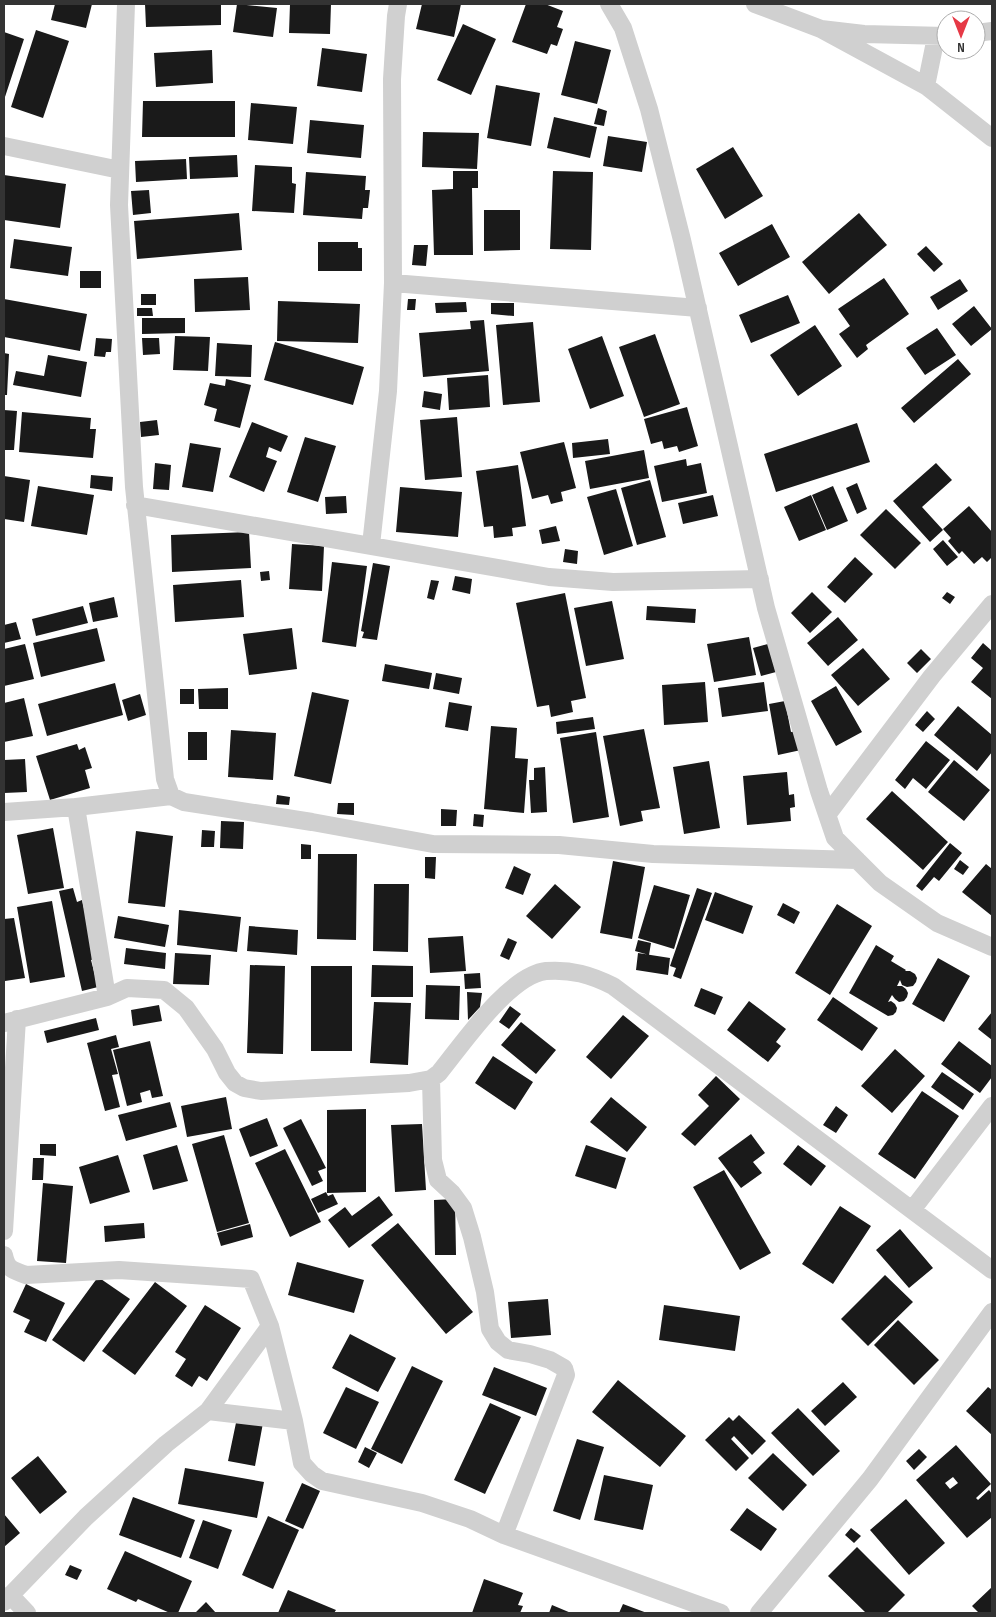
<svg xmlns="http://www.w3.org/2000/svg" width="996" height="1617" font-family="'Sofia Sans Condensed',sans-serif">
<rect width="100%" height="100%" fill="#fff"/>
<!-- building -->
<path fill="#1a1a1a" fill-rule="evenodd" d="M55,4h37l-6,24 -35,-8z
M145,4h76v21l-75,2z
M237,4l40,4 -4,29 -40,-5z
M290,4h41l-1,30 -41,-1z
M422,4h39l-7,33 -38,-8z
M526,4h19l18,7 -6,16 6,2 -6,17 -6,-2 -4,10 -35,-12z
M463,24l33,15 -25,56 -34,-15z
M36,30l33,11 -26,77 -32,-11z
M4,32l20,7 -20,61z
M575,41l36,9 -14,54 -36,-9z
M322,48l45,6 -5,38 -45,-6z
M212,50l1,33 -57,4 -2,-34z
M496,85l44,8 -9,53 -44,-8z
M143,101h92v36h-93z
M251,103l46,4 -4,37 -45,-4z
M598,108l9,3 -3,15 -10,-2z
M554,117l43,10 -7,31 -43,-10z
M310,120l54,5 -3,33 -54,-5z
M423,132l56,1 -2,36 -55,-2z
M608,136l39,6 -5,30 -39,-6z
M733,147l30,49 -38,23 -29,-50z
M237,155l1,22 -48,2 -1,-22z
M186,159l1,20 -51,3 -1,-21z
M255,165l37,2v16l4,1 -2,29 -42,-2z
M453,171h25v17h-6l1,67h-39l-2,-65 21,-1z
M553,171l40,1 -2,78 -41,-1z
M306,172l60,4 -1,14h5l-2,18h-5l-1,11 -59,-4z
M4,175l62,9 -6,44 -56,-8z
M149,190l2,23 -18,2 -2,-24z
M484,210h36v40l-36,1z
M239,213l3,37 -105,9 -3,-38z
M859,213l28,32 -58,49 -27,-32z
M772,224l18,33 -52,29 -19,-33z
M14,239l58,8 -4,29 -58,-8z
M318,242h40v6h4v23h-44z
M414,245h14l-2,21 -14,-1z
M926,246l17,18 -9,8 -17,-18z
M80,271h21v17h-21z
M248,277l2,33 -55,2 -1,-33z
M884,278l25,36 -43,31 2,4 -11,9 -18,-24 11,-8 -12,-17z
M960,279l8,12 -30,19 -8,-13z
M141,294h15v11h-15z
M788,295l12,28 -49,20 -12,-28z
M4,299l83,15 -7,37 -76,-14z
M408,299h8l-1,11h-8z
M278,301l82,3 -2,39 -81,-2z
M466,302l1,10 -31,1 -1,-10z
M491,303h23v13l-23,-2z
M974,306l18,23 -21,17 -19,-22z
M137,308h15l1,8h-16z
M142,318h43v15l-43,1z
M484,320l5,51 -66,6 -4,-44 52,-4 -1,-8z
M533,322l7,80 -37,3 -7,-80z
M815,325l27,41 -44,30 -28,-41z
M937,328l19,27 -31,20 -19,-27z
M655,334l25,70 -36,13 -25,-70z
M175,336l35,1 -2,34 -35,-1z
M602,336l22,60 -34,13 -22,-60z
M96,338l16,1 -1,13h-5l-1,5 -11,-1z
M142,338h17l1,16 -17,1z
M275,342l89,25 -11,38 -89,-25z
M217,343l35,2 -1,32 -36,-1z
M4,353l5,1 -2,41h-3z
M48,355l39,7 -6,35 -68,-12 3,-14 28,5z
M958,359l13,15 -57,49 -13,-15z
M488,375l2,32 -41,3 -2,-32z
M226,379l25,6 -11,43 -26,-7 3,-12 -13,-4 6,-22 15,3z
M424,391l18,3 -2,16 -18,-3z
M687,407l11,39 -19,6 -2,-6 -13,3 -2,-8 -11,3 -7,-25z
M4,410l13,1 -3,39h-10z
M22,412l69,6 -1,11h6l-3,29 -74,-6z
M457,417l5,60 -37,3 -5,-60z
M157,420l2,15 -18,2 -1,-15z
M252,422l36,14 -7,16 -12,-5 -3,10 11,4 -13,31 -35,-15z
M857,423l13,39 -94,30 -12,-38z
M305,437l31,9 -18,56 -31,-10z
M608,439l2,15 -37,4 -1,-15z
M564,442l12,46 -15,4 2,9 -12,3 -3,-9 -16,4 -12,-47z
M190,443l31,5 -8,44 -31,-5z
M644,450l5,28 -59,11 -5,-28z
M686,459l1,7 14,-3 6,30 -45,9 -8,-36z
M155,463l16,2 -2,25 -16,-1z
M936,463l16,17 -30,27 21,23 -13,12 -37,-41z
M518,465l8,61 -14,2 1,8 -19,2 -1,-12 -9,1 -8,-56z
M91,475l22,2 -1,14 -22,-3z
M4,476l26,4 -6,42 -20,-3z
M650,480l16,57 -29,8 -16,-57z
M857,483l10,26 -10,5 -11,-26z
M38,486l56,9 -7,40 -56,-9z
M833,486l15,35 -21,9 -15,-35z
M400,487l62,5 -4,45 -62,-5z
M616,489l17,57 -29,9 -17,-58z
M713,495l5,21 -35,8 -5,-21z
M811,495l15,35 -27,11 -15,-34z
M346,496l1,17 -21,1 -1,-17z
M969,506l23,26v25l-5,5 -5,-5 -8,7 -12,-13 -3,3 -11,-13 3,-3 -8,-9z
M886,509l35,34 -26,26 -35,-34z
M556,526l4,15 -18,3 -3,-14z
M249,532l2,36 -79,4 -1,-37z
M943,540l15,17 -11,9 -14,-17z
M292,544l32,2 -2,45 -33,-2z
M565,549l13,2 -1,13 -14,-2z
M855,557l18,17 -28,29 -18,-16z
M332,562l35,4 -11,81 -34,-5z
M373,563l17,3 -13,74 -15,-2 2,-6 -3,-1z
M269,571l1,9 -9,1 -1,-9z
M455,576l17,3 -2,15 -18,-4z
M241,580l3,37 -69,5 -2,-37z
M431,580l8,1 -5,19 -7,-2z
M812,592l20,20 -22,21 -19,-20z
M947,592l8,5 -5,7 -8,-6z
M565,593l21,105 -15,3 2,11 -22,5 -2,-12 -12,2 -21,-104z
M114,597l4,20 -25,5 -4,-19z
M612,601l12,58 -38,7 -12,-58z
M83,606l5,17 -52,13 -4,-17z
M647,606l49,3 -1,14 -49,-3z
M838,617l20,23 -30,26 -21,-23z
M16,622l5,17 -17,4v-18z
M97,628l8,33 -64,16 -8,-34z
M292,628l5,41 -48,6 -6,-41z
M749,637l7,38 -42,7 -7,-38z
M983,643l9,8v48l-21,-17 12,-14 -12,-10z
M25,644l9,35 -30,7v-37z
M768,644l8,28 -15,4 -8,-28z
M863,648l27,31 -32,27 -27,-31z
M921,649l10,10 -14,14 -10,-10z
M385,664l47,9 -3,16 -47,-8z
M436,673l26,5 -3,16 -26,-5z
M705,682l3,40 -44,3 -2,-40z
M764,682l4,29 -46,6 -4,-29z
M115,683l8,32 -76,21 -9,-32z
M836,686l26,46 -26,14 -25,-45z
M228,688v21h-29l-1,-20z
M180,689h14v15h-14z
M312,692l37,8 -18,84 -37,-8z
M140,694l6,21 -18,6 -6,-21z
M24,698l9,38 -29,6v-39z
M785,701l6,31 7,-1 3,19 -23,5 -9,-51z
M449,702l23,4 -4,25 -23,-4z
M958,706l34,29v17l-15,19 -43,-36z
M927,711l8,8 -12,13 -8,-7z
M593,717l2,12 -38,5 -1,-12z
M491,726l26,2 -2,30 13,1 -4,54 -40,-4z
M644,729l16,79 -19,3 2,10 -23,5 -17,-90z
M231,730l45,3 -3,47 -45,-3z
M188,732h19v28h-19z
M596,732l13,85 -36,6 -13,-85z
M926,741l24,19 -24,29 -13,-11 -8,11 -10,-9z
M77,744l2,6 6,-3 7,21 -7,2 5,18 -40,12 -14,-44z
M25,759l2,33 -23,1v-33z
M954,760l36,30 -26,31 -36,-29z
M709,761l11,67 -36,6 -11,-67z
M545,767l2,45 -16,1 -2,-33h5v-12z
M787,772l2,23 5,-1 1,13 -5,1 1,13 -44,4 -4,-49z
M892,791l56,51 -25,28 -57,-51z
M277,795l13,2 -1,8 -13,-1z
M338,803h16v12l-17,-1z
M441,809l16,1 -1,16h-15z
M474,814l10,1 -1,12 -10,-1z
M221,821l23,1 -1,27 -23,-1z
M53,828l11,60 -36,6 -11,-59z
M202,830l13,1 -1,16h-13z
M136,831l37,5 -8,71 -37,-4z
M950,843l12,10 -23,28 -5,-4 -12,14 -6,-5z
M301,844l10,1v14h-10z
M318,854h39l-1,86 -39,-1z
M425,857h11l-1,22 -10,-1z
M960,860l9,7 -6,8 -9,-6z
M613,861l32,6 -13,72 -32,-6z
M986,864l6,5v47l-30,-24z
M514,866l17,8 -8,21 -18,-7z
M374,884h35l-1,68 -35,-1z
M555,884l26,23 -29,32 -26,-23z
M654,885l36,10 -16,54 -36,-11z
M73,888l4,14 5,-2 14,59 -5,1 7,27 -16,4 -23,-100z
M697,888l15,5 -31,86 -8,-3 3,-8 -6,-2z
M715,892l38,14 -10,28 -38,-14z
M52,901l13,76 -35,6 -13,-76z
M783,903l17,9 -6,12 -17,-9z
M837,904l35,22 -42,69 -35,-22z
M179,910l62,7 -4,35 -60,-7z
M118,916l51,9 -4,22 -51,-9z
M14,918l11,60 -20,3 -1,-62z
M249,926l49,4 -1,25 -50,-4z
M463,936l3,35 -36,2 -2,-35z
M508,938l9,4 -8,18 -9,-4z
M638,940l13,3 -2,12 -14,-4z
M876,945l18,11 -3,5 15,9 -1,1h5l5,3 2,4 -1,4 -3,4 -6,1 -5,-2 -2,-5 -3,6h5l4,3 2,4 -1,4 -3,4 -5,1 -4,-3 -3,-4 -4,7 3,-1 4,3 2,4 -1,4 -3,3 -5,1 -39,-23z
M126,948l40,5 -1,16 -41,-5z
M175,953l36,2 -2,30 -36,-1z
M638,953l32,5 -2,17 -32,-5z
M938,958l32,18 -26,46 -32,-18z
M250,965l35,1 -2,88 -36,-1z
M372,965l41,1v31h-42z
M311,966h41v85h-41z
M480,973l1,15 -16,1 -1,-15z
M426,985l34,1 -1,34 -34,-1z
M701,988l22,9 -8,18 -21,-9z
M467,992l15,1 -2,14 -12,13z
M833,997l45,31 -16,23 -45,-31z
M749,1001l37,28 -10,13 5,4 -13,16 -41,-32z
M374,1002l37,1 -3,62 -38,-2z
M159,1005l3,16 -29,5 -2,-16z
M510,1006l11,8 -12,15 -10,-7z
M992,1012v28l-14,-11z
M623,1015l26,21 -38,43 -25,-22z
M96,1018l3,12 -52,13 -3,-12z
M521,1022l35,28 -20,24 -35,-29z
M116,1035l3,12 -8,2 7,25 -6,1 8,32 -15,4 -18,-68z
M150,1041l13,55 -11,2 -2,-8 -10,3 2,9 -15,4 -14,-56z
M959,1041l33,25v11l-12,16 -39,-29z
M895,1049l30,27 -33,37 -31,-27z
M493,1056l40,26 -18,28 -40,-27z
M942,1072l32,22 -11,16 -32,-23z
M716,1076l24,23 -45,47 -14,-12 28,-28 -11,-11z
M922,1091l37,25 -44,63 -37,-25z
M226,1097l6,32 -45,8 -6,-31z
M611,1097l36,30 -20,25 -37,-30z
M170,1102l7,25 -51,14 -8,-26z
M836,1106l12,9 -12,18 -13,-8z
M366,1109v83l-39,1v-83z
M267,1118l11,28 -28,11 -11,-28z
M301,1119l25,49 -8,3 5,10 -11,5 -29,-58z
M422,1124l4,66 -31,2 -4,-67z
M751,1134l14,19 -12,9 9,11 -21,15 -23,-30z
M224,1135l25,88 -32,9 -25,-88z
M40,1144h16v12l-16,-1z
M177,1145l11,36 -35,9 -10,-35z
M586,1145l40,13 -10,31 -41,-13z
M798,1145l28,21 -15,20 -28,-22z
M285,1149l36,73 -31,15 -35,-74z
M118,1155l12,37 -40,12 -11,-37z
M33,1158h11l-1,22h-11z
M724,1170l47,83 -31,17 -47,-83z
M43,1183l30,3 -7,77 -29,-2z
M326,1192l2,4 5,-2 5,10 -20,9 -7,-14z
M379,1196l14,19 -44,33 -21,-28 17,-13 7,9z
M455,1199l1,56h-21l-1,-55z
M840,1206l31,20 -38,58 -31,-20z
M144,1223l1,15 -40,4 -1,-16z
M398,1223l75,89 -27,22 -75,-89z
M250,1224l3,13 -32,9 -4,-13z
M900,1229l33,39 -24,20 -33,-38z
M297,1262l67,18 -10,33 -66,-18z
M885,1275l28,27 -45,44 -27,-27z
M98,1277l32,22 -46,63 -32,-22z
M155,1282l32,24 -52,69 -33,-24z
M26,1284l39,19 -19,39 -22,-10 6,-12 -17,-8z
M548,1299l3,36 -40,3 -3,-36z
M205,1305l36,23 -34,53 -8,-5 -7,11 -17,-11 11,-17 -11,-7z
M664,1305l76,11 -5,35 -76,-11z
M898,1320l41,40 -25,25 -40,-40z
M350,1334l46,24 -18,34 -46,-24z
M412,1366l31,15 -41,83 -31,-15z
M494,1367l53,21 -11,28 -54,-21z
M618,1380l68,56 -26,31 -68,-55z
M843,1382l14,15 -32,29 -14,-15z
M346,1387l33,15 -23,47 -33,-16z
M988,1387l4,3v45l-26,-24z
M490,1403l31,14 -36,77 -31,-14z
M798,1408l42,43 -27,25 -42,-43z
M739,1415l27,26 -14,14 -18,-19 -3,3 18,19 -13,13 -31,-31 24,-23 4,4z
M237,1418l26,5 -8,43 -27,-5z
M577,1439l27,8 -24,73 -27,-9z
M956,1445l35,39 -15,14 2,2 11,-10 3,4v23l-25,21 -51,-58zM953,1477l5,6 -8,6 -5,-6z
M365,1447l12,6 -8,15 -11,-6z
M919,1449l8,8 -13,13 -8,-9z
M773,1453l34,32 -24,26 -35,-33z
M38,1456l29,36 -27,22 -29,-36z
M185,1468l79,14 -7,36 -79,-14z
M604,1475l49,10 -10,45 -49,-10z
M302,1483l18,8 -17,38 -18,-8z
M133,1497l62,23 -14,38 -62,-23z
M906,1499l39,44 -36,32 -39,-45z
M747,1508l30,21 -16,22 -31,-21z
M4,1514l16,19 -16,14z
M268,1516l31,14 -26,59 -31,-14z
M203,1520l29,10 -14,39 -29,-11z
M851,1528l10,8 -7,7 -9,-8z
M857,1547l48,48 -18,18h-21l-38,-37z
M125,1551l67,30 -14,32h-8l-32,-14 -2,3 -29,-13z
M70,1565l12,5 -5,10 -12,-5z
M484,1579l39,14 -5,12 5,1 -3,7h-48z
M992,1587v24l-2,2h-11l-7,-7z
M288,1590l48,20 -2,3h-56z
M206,1602l10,11h-21z
M623,1604l24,9h-28z
M552,1605l19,8h-22z"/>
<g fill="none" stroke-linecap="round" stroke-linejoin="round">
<!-- minor -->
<path stroke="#d0d0d0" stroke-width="18" d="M126,4l-7,201 15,282 31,292 6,17 13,6 128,20 121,22 126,1 94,9 204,6
M609,4l14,24 26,81 33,131 84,368 53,183 16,47 45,45 57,40 55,24
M755,4l66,25 43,5 82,2
M821,29l105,57 66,52
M976,33l16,-2
M926,86l10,-49
M4,146l116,24
M393,283l305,25
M135,505l414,72 64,5 147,-3
M371,545l17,-154 5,-108 -1,-204 4,-63 2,-12
M76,807l31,190
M4,812l72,-5 95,-11
M827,815l105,-139 60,-72
M4,1023l103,-26 20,-9 37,2 22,18 29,41 12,24 8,10 9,5 17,3 148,-8 22,-4 8,-6c23,-28 70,-98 107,-102 25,-2 45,4 67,15l379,284
M431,1079l2,81 5,20 14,13 11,15 9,29 13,55 5,37 8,13 10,8 22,4 20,6 14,8 2,7 -62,160
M912,1210l80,-104
M4,1231l13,-212
M4,1255c3,15 9,15 22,20l93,-5 132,9 19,47 24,95 8,42 10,11 10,7 100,22 48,16 34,16 217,78
M208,1411l86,10
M10,1595l17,18
M4,1602l82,-85 80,-73 42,-33 62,-85
M759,1613l111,-134 122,-167"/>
</g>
<!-- border -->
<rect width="996" height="1617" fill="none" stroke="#333333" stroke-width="10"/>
<!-- north arrow -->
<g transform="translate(961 35) rotate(180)"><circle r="24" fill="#ffffff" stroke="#adadad"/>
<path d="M0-4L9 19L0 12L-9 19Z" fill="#e63946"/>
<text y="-8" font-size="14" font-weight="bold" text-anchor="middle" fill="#333333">N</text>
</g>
</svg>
